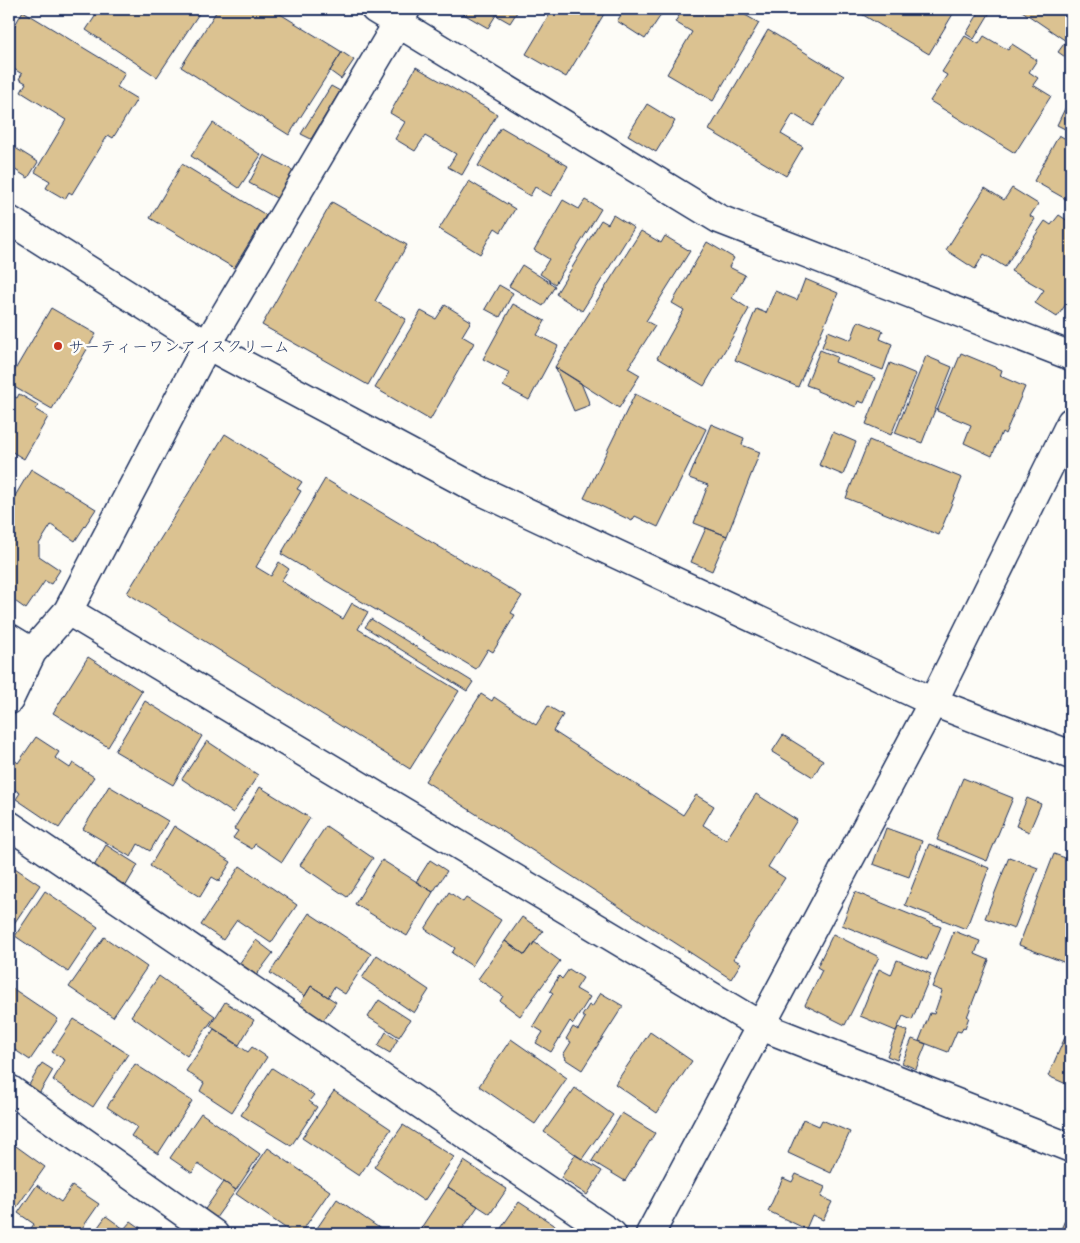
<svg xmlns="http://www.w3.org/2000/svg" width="1080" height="1243" font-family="'Patrick Hand','Klee One',sans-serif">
<rect width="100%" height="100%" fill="#fdfcf7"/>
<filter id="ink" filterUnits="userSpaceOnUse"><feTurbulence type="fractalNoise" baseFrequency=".02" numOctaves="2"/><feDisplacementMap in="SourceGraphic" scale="10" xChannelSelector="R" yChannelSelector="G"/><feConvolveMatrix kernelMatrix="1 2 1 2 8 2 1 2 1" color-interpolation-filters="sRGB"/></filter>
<g filter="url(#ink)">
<!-- building -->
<path fill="#dbc291" stroke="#1b2f5e" d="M100,9h102l-45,68 -71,-47z
M218,9h54l70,43 -53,83 -108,-68z
M455,9h64l-9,14 -14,-8 -8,13z
M553,9h54l-41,68 -40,-23z
M625,9h40l-20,30 -28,-18z
M683,9h52l24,14 -46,78 -46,-27 25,-42 -17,-10z
M853,9h103l-27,45z
M981,9h11l-18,30 -8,-5z
M1019,9h52v52l-13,-9 8,-11z
M23,11l102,62 -8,14 20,12 -24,39 -5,-3 -36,59 -3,-2 -4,7 -19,-11 4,-7 -15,-9 31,-52 -45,-28 5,-9 -7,-4 3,-5 -13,-8v-31z
M768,30l76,46 -31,50 -20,-12 -12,20 22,13 -17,29 -77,-46z
M965,36l14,8 5,-8 24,14 4,-6 25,16 -8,12 9,6 -5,7 18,11 -36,57 -85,-52 17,-26 -5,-3z
M342,52l12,8 -13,19 -11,-8z
M416,67l81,47 -35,61 -14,-8 8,-13 -31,-18 -10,15 -20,-12 10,-17 -15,-9z
M331,86l9,5 -29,48 -10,-5z
M1071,96v36l-14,-7z
M647,104l28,17 -19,31 -28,-17z
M213,123l48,32 -22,33 -48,-32z
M501,127l67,39 -17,30 -16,-9 -5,9 -52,-30z
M1059,135l12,7v60l-37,-21z
M9,144l29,18 -10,16 -19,-12z
M264,155l30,16 -16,28 -29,-16z
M182,164l84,51 -32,53 -84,-50z
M469,181l46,28 -14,23 -6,-4 -15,26 -41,-25z
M985,188l19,12 8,-12 26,16 -8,12 5,3 -30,48 -21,-13 -9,15 -29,-19z
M563,200l16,9 6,-9 16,9 -46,75 -15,-10 9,-15 -15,-9z
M332,202l75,43 -32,56 31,18 -38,66 -106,-60z
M613,215l21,13 -52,83 -26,-17 45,-74 7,4z
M1059,215l12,8v74l-14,20 -22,-14 9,-13 -33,-19 34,-50 6,4z
M641,231l20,12 4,-7 25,15 -44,70 9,5 -27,42 12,7 -21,33 -64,-41z
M707,242l27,16 -5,9 16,8 -13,23 17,11 -45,77 -47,-28 27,-48 -12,-7z
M522,265l33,21 -12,20 -34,-20z
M805,279l33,14 -40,94 -63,-27 21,-51 10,4 9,-22 22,9z
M499,285l14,8 -13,24 -15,-8z
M513,304l32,17 -8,14 21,11 -29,54 -26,-14 7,-13 -27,-14z
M445,305l26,16 -9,15 12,7 -44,77 -55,-32 46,-77 15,8z
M51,308l45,26 -44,75 -43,-25v-4z
M858,321l25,10 -3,8 12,5 -9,26 -61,-23 6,-16 23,9z
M820,350l17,7 -2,5 40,16 -11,25 -6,-2 -2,6 -39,-16v-2l-11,-4z
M961,353l41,17 -2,6 25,11 -20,47 -3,-2 -10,24 -28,-13 7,-18 -34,-14z
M926,356l26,11 -30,76 -27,-10z
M890,363l26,11 -25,61 -25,-11z
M555,367l26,16 9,22 -16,6z
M9,394l8,4 2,-4 19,11 -2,5 12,7 -24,42 -15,-9z
M635,394l71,35 -48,98 -23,-11 -3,5 -48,-23z
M711,424l33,14 -2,7 18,7 -33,84 -33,-13 14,-38 -19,-7z
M833,432l23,10 -13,33 -24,-10z
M225,434l77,48 -5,7 4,2 -45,76 15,9 8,-14 10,7 -8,12 62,38 9,-16 16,9 -10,17 101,62 -49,78 -283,-176z
M869,440l93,38 -23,57 -93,-37z
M31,469l65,40 -21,32 -24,-16 -12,19v12l21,14 -9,14 -6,-3 -19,28 -17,-12v-91z
M325,479l197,117 -11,17 4,2 -22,37 -5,-3 -12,20 -195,-115z
M706,528l21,8 -15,35 -21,-9z
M371,619l102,63 -6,9 -102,-64z
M88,657l54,34 -34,56 -55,-34z
M481,694l11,7 2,-4 42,28 12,-19 15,9 -10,16 130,84 13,-20 18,11 -11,19 23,15 30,-46 41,26 -29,47 17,11 -52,81 8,4 -10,16 -306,-198z
M145,701l57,35 -29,49 -58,-34z
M783,735l40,25 -10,17 -41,-25z
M36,737l23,15 -4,6 15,10 3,-5 21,14 -35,51 -43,-29 4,-6 -11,-7v-26l2,-3 7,6z
M207,741l51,34 -25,38 -51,-34z
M963,778l50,20 -26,63 -50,-21z
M109,786l59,35 -18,30 -12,-7 -7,13 -48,-28z
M260,787l50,31 -28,44 -27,-18 -3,5 -19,-11 5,-7 -4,-2z
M1027,798l14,6 -12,28 -13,-6z
M174,826l57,36 -12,19 -7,-4 -12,20 -50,-31z
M326,826l47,32 -26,39 -47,-32z
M886,828l36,13 -13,36 -36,-13z
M929,844l60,24 -23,61 -61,-24z
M106,845l32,20 -13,22 -32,-19z
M1054,854l17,6v105l-52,-20z
M1009,857l29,11 -24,61 -29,-11z
M382,860l51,32 -26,44 -52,-32z
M430,860l17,11 -14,21 -17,-10z
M9,864l31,21 -31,46z
M240,866l57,39 -26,38 -34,-23 -14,20 -22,-15z
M45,891l53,36 -30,45 -53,-36z
M449,892l14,10 3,-4 35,22 -29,46 -20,-13 3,-5 -30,-19z
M855,892l86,35 -14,33 -85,-35z
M309,913l62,41 -26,40 -11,-7 -6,10 -17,-11 -6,10 -35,-23z
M522,917l21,14 -18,24 -20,-14z
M954,931l26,10 -5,13 14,6 -22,57h2l-4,11 -2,-1 -2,5 -4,-1 -9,21 -29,-11 11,-28 4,1 8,-23 -10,-4z
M833,934l46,23 -34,68 -40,-20 17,-35 -5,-3z
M104,937l43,30 -34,50 -44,-30z
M256,940l17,13 -18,24 -16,-13z
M505,941l20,14 9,-13 26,19 -40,55 -20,-15 3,-5 -25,-17z
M377,955l52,35 -15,23 -52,-35z
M897,960l34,14 -19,46 -9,-4 -7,15 -36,-15 19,-47 12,6z
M569,969l14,9 -7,11 14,8 -17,27 -3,-3 -19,31 -15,-9 7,-11 -10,-6 20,-33 -3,-2 9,-15 3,3z
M159,976l56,40 -28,40 -56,-40z
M9,986l49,33 -28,41 -21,-14z
M311,986l25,16 -14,20 -24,-15z
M601,993l22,13 -41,64 -17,-11 1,-2 -3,-2 8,-13 -5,-3 7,-12 5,3 7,-12 -3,-2 7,-11 3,2z
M379,1000l31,20 -11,17 -31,-20z
M225,1002l29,18 -15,25 -29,-19z
M74,1019l54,35 -35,53 -40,-27 12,-20 -13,-8z
M898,1027l10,4 -11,29 -10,-4z
M214,1029l34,23 4,-5 15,10 -35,55 -32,-21 4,-8 -18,-12z
M386,1032l12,7 -8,14 -12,-7z
M650,1032l42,29 -35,52 -42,-29z
M1066,1035l5,2v49l-23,-10z
M511,1039l56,39 -32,46 -56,-38z
M912,1039l14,5 -10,25 -14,-6z
M42,1063l11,7 -16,27 -11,-7z
M135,1064l57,37 -34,53 -27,-18 6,-9 -30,-20z
M272,1068l42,27 -5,6 8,6 -26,39 -50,-31z
M575,1088l38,27 -31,44 -38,-27z
M334,1091l57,38 -32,47 -57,-38z
M201,1113l59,41 -24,36 -38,-26 -6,9 -22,-15z
M622,1113l33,20 -30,48 -33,-20z
M803,1119l16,7 3,-6 28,12 -19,41 -43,-20z
M403,1125l51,32 -30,44 -50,-34z
M9,1141l36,26 -36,51z
M268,1148l62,43 -30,43h-6l-58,-40z
M575,1155l27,16 -15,24 -26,-17z
M464,1161l43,28 -17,25 -42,-27z
M796,1174l29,13 -4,10 11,5 -9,18 -11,-5 -6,14 -38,-18 15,-33 9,4z
M224,1182l12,8 -23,32 -12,-7z
M37,1185l24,17 11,-16 27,18 -21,30h-51l7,-10 -16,-11z
M448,1187l30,19 -19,28h-42z
M337,1199l51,35h-75z
M519,1202l49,32h-71z
M106,1216l18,13 7,-8 18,13h-56z
M1065,1220l6,2v12h-12z"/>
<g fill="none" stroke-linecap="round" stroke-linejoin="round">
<defs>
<path id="minor" d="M375,9l344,210 352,137
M68,611l693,415 310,122
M9,638l23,14
M9,700l23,-48 36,-41 139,-266 199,-336
M933,702l138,-280
M9,825l603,409
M9,1089l205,145"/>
<path id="tertiary" d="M9,220l198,125 270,144 456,213 138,53
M650,1234l283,-532"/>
</defs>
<!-- minor casing -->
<use href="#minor" stroke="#1b2f5e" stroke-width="31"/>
<!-- tertiary casing -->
<use href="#tertiary" stroke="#1b2f5e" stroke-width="31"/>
<!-- minor -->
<use href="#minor" stroke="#fdfcf7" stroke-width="28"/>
<!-- tertiary -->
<use href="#tertiary" stroke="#fdfcf7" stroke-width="28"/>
</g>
</g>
<!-- markers -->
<circle fill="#c8321e" stroke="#fdfcf7" stroke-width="2" cx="58" cy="346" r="5"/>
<g text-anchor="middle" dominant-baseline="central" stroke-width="5" stroke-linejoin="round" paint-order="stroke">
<!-- poi labels -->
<g font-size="16" fill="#1b2f5e" stroke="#fdfcf7" text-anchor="start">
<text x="68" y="346">サーティーワンアイスクリーム</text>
</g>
</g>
<!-- margin -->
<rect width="1080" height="1243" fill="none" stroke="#fdfcf7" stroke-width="30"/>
<rect x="15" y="15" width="1050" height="1213" fill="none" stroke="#1b2f5e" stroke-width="2" filter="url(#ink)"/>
</svg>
